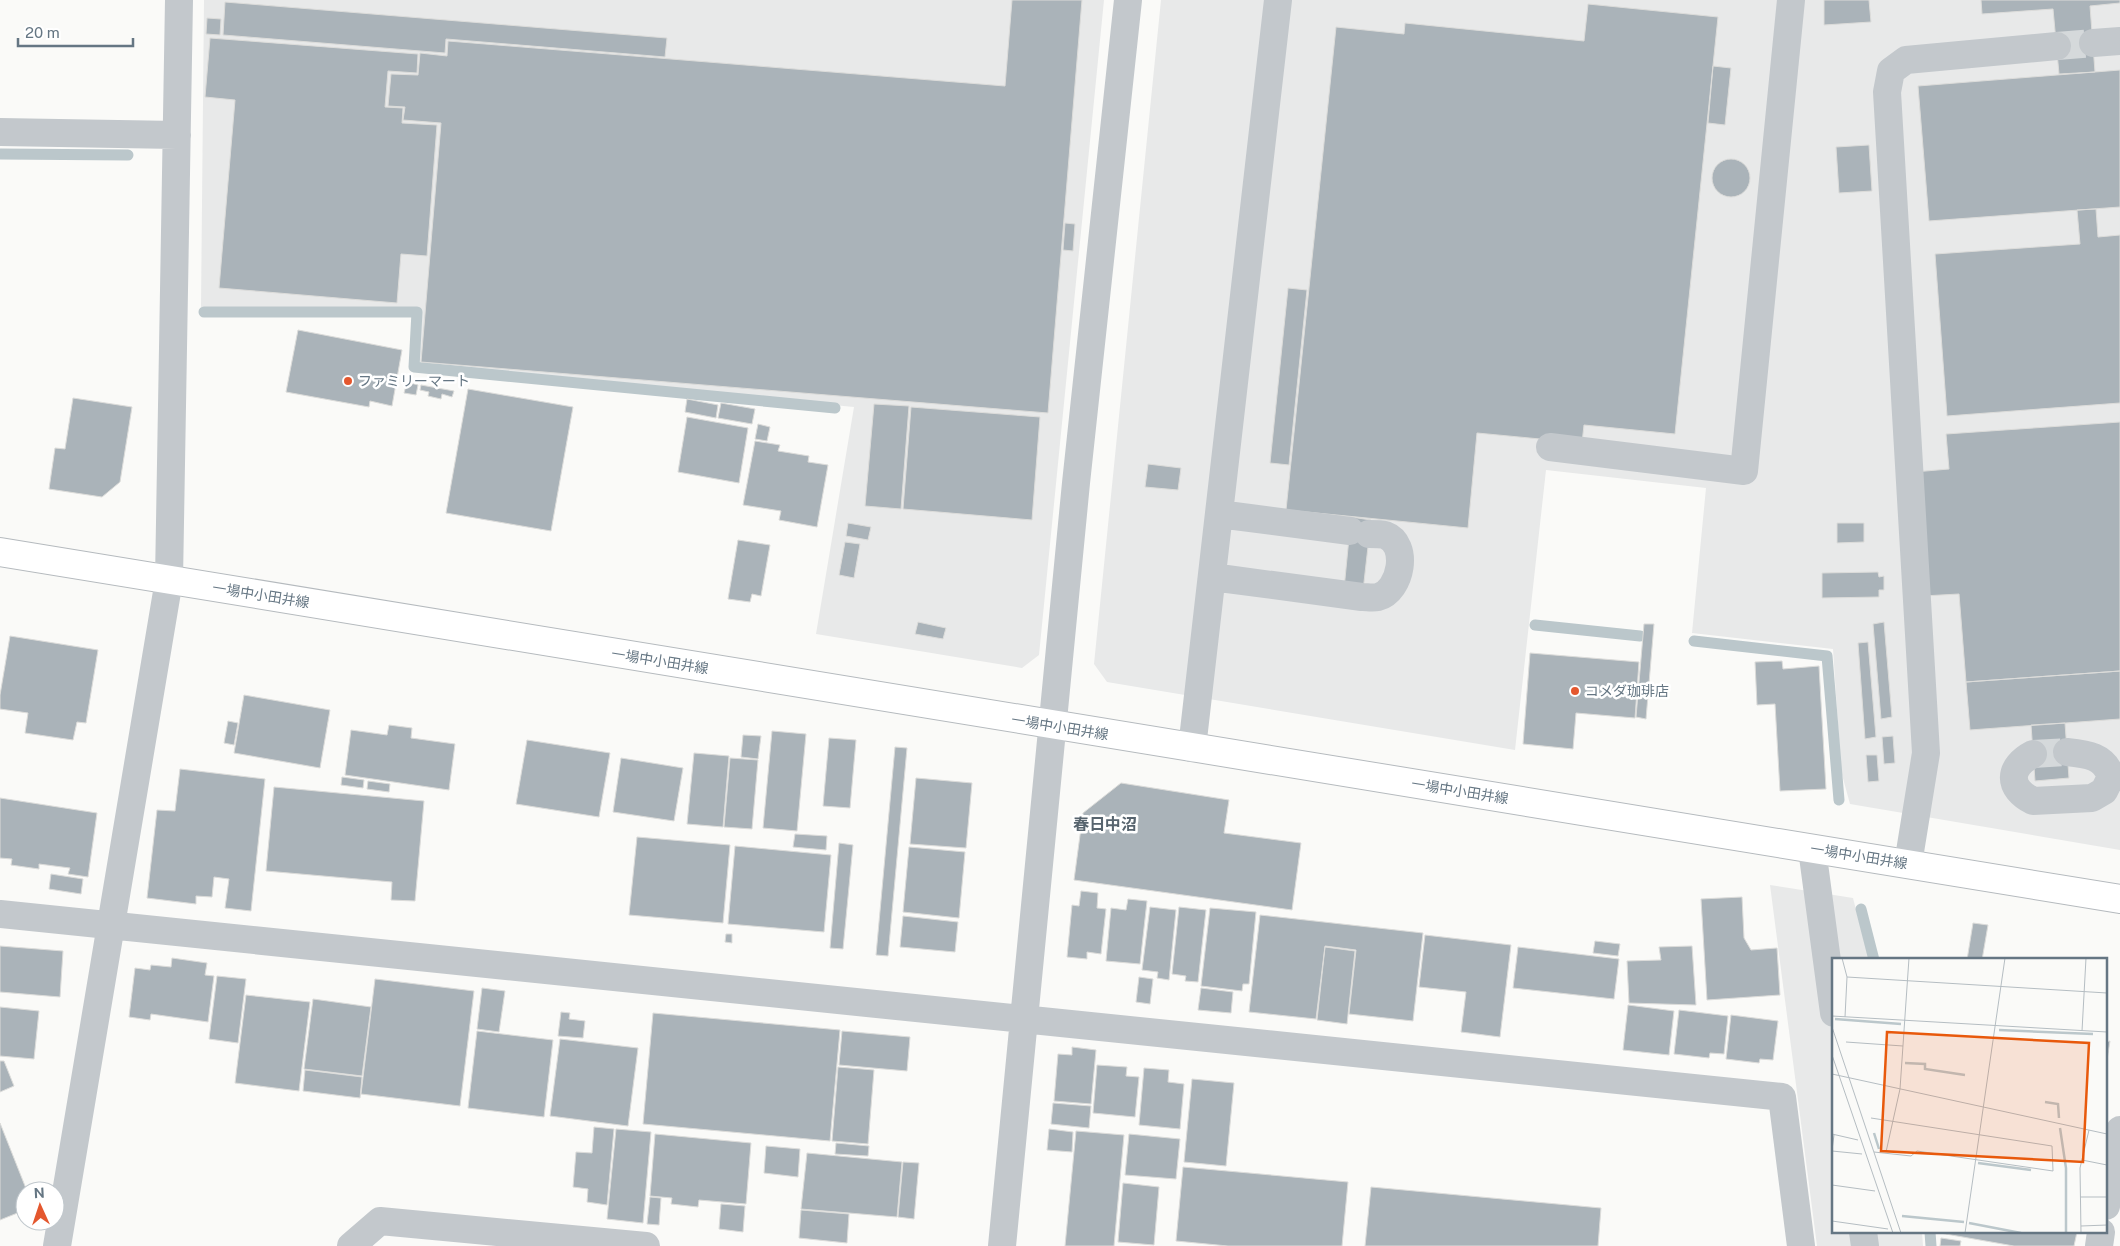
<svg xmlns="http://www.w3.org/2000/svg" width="2120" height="1246" font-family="'Public Sans','Noto Sans JP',sans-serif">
<rect width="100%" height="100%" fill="#fafaf8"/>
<!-- built -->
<path fill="#e8e9e9" d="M204,0h900l-65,655 -17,13 -206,-34 38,-227 -436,-42 2,-56 -219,-2z
M1161,0h959v850l-270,-46 -9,-33 -8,-122 -141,-16 14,-145 -160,-18 -31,280 -408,-68 -13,-18z
M1770,885l83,13 16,62h-35v272h88l1,14h-106z"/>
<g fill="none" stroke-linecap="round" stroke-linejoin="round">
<!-- stream -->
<path stroke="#bbc7cb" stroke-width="11" d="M0,154l128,1
M204,312h213l-3,55 421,41
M1535,625l105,11
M1694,641l133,15 12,144
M1861,909l13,51
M1930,1232l1,14"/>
</g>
<!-- building -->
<path fill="#aab3b9" stroke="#dcdcda" d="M1012,0h70l-34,413 -627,-51 20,-239 -38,-3 2,-13 -17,-1 3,-32 27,1 2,-22 27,3 1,-15 557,45z
M1824,0h45l2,22 -47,3z
M1981,0h139v3l-30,3 5,66 -36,2 -6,-65 -71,5z
M225,2l442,36 -2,19 -219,-18 -1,14 -222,-18z
M1588,4l130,13 -43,417 -91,-9 -2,18 -105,-10 -9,95 -182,-18 50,-483 68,7 1,-11 179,18z
M207,18l14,1 -1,16 -14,-1z
M210,38l208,16 -1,19 -29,-2 -3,36 18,1 -1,15 35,2 -10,131 -26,-2 -4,49 -178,-15 16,-188 -30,-3z
M1713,66l18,2 -6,57 -17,-2z
M2120,70v137l-191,14 -11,-135z
M1869,145l3,46 -33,2 -3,-46z
M1712 178a19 19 0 1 1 38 0a19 19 0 1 1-38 0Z
M2096,209l2,28 22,-2v168l-173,13 -12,-162 145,-10 -3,-34z
M1065,223l10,1 -2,27 -10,-1z
M1288,288l19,2 -18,175 -19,-2z
M298,330l104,20 -10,56 -22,-5 -1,6 -83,-15z
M407,382l11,3 -2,10 -12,-2z
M421,385l33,6 -2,6 -10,-3 -1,5 -13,-3 1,-4 -9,-2z
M468,389l105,18 -22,124 -105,-18z
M73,398l59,9 -12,75 -18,15 -53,-8 6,-41 10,1z
M687,399l31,6 -2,13 -31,-6z
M721,403l34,6 -3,15 -34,-6z
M874,404l35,2 -8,103 -36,-3z
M911,407l129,10 -8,103 -129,-11z
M687,417l61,11 -9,55 -61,-11z
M2120,422v249l-154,11 -7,-88 -36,2 -9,-124 35,-3 -3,-35z
M758,424l12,3 -3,14 -12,-2z
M755,441l25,4 -2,6 31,5 -1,6 20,3 -11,62 -38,-7 2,-9 -38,-6z
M1148,464l33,4 -3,22 -33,-3z
M1351,517l20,3 -8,71 -19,-2z
M848,523l23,4 -3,13 -22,-4z
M1837,523h27v19l-27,1z
M738,540l32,5 -9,51 -9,-2 -2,8 -22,-3z
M845,542l15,2 -6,34 -15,-3z
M1878,572l1,5 5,-1v14h-5v7l-57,1v-25z
M918,622l28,6 -3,11 -28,-5z
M1884,622l8,95 -11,2 -8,-95z
M1644,624h10l-8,95 -10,-2z
M10,636l88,14 -12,73 -9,-1 -4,18 -48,-7 3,-20 -28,-4v-14z
M1868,642l8,95 -11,2 -7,-96z
M1530,653l109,9 -4,56 -59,-5 -3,36 -50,-5z
M1782,661l1,8 36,-3 7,123 -46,2 -5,-87 -18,1 -2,-43z
M2120,671v48l-150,11 -4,-48z
M244,695l86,15 -10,58 -86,-15z
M228,721l10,2 -4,22 -10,-2z
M2065,723l4,55 -34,3 -4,-56z
M389,725l23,3 -1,10 44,6 -6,46 -104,-15 6,-45 36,5z
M772,731l34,3 -9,97 -34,-3z
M743,735l18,1 -3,23 -17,-2z
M1893,736l2,27 -11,1 -2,-27z
M829,738l27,2 -6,68 -27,-2z
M527,740l83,13 -11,64 -83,-13z
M895,747l12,1 -19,208 -12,-1z
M694,753l35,3 -6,71 -36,-3z
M1866,755h11l2,26 -11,1z
M621,758l62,10 -9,53 -61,-9z
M730,758l28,2 -6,69 -28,-2z
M180,769l85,10 -14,132 -26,-3 4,-29 -15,-2 -2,20 -16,-1v8l-49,-6 10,-88 18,1z
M342,777l22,3 -1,8 -22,-3z
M916,778l56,5 -6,65 -56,-4z
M368,781l22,3 -1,8 -22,-3z
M1121,783l108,17 -5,33 77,10 -9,67 -218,-30 9,-67z
M274,787l150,14 -9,100 -24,-1 1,-18 -126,-11z
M0,798l97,15 -9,64 -20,-3 2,-6 -31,-4v5l-28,-4 1,-6 -12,-1z
M795,834l32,2 -1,14 -33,-3z
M637,837l93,8 -7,78 -94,-8z
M839,843l14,2 -10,104 -13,-1z
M735,846l96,9 -7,77 -96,-8z
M909,847l56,5 -6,66 -56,-6z
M51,874l32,5 -2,15 -32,-5z
M1081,891l17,2 -1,15 9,1 -5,45 -14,-2v7l-20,-2 5,-52 7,1z
M1742,897l2,41 7,12 26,-2 3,47 -73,5 -6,-101z
M1128,899l19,2 -7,63 -34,-3 5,-53 15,2z
M1150,907l26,3 -7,70 -12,-2 1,-6 -16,-2z
M1179,907l27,3 -8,72 -13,-1 1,-5 -14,-2z
M1210,908l46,4 -7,72h-6l-1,7 -41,-5z
M1260,915l163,18 -10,88 -64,-7 7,-64 -31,-4 -9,73 -67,-7z
M903,916l55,6 -3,30 -55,-5z
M1973,923l15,2 -6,35h-15z
M726,934h6v9l-7,-1z
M1425,935l86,10 -11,92 -39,-5 5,-40 -47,-5z
M1595,941l25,3 -2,12 -25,-3z
M0,946l63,5 -3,46 -60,-5z
M1692,946l4,59 -67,-2 -2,-42 34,-1 -2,-13z
M1325,947l30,4 -8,73 -30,-4z
M1518,947l101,12 -5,40 -101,-11z
M172,958l35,5 -2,12 9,1 -6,46 -57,-8 -1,6 -21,-3 6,-49 15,2 1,-5 20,2z
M217,976l29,3 -8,64 -29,-4z
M1139,977l14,2 -3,25 -14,-2z
M375,979l99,12 -14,115 -99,-12z
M482,988l23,3 -6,41 -22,-3z
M1201,988l32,4 -2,21 -33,-3z
M246,995l64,7 -11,89 -64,-8z
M313,999l58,8 -9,69 -58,-7z
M1628,1005l46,6 -5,44 -46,-5z
M0,1007l39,4 -5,48 -34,-3z
M1679,1010l49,6 -4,38 -14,-1 -1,5 -35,-4z
M561,1012l9,1 -1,6 16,2 -2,17 -25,-2z
M653,1013l187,17 -10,111 -187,-17z
M1731,1015l47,6 -5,39 -13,-1 -1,4 -33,-4z
M477,1031l76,9 -9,77 -76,-9z
M842,1031l68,6 -3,34 -68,-6z
M560,1039l78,9 -10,78 -78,-10z
M2110,1041l-4,25v-24z
M1072,1047l24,3 -5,54 -37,-3 4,-47 14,1z
M0,1061h4l10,25 -14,6z
M1097,1065l30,2 -1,9 13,1 -4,40 -42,-4z
M838,1067l36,3 -6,74 -36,-3z
M1144,1068l25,2 -1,12 16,2 -4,45 -41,-4z
M305,1070l57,7 -2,21 -57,-7z
M1192,1079l42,4 -8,83 -42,-4z
M1053,1103l38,3 -2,22 -38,-4z
M0,1123l27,68h-2v19l-25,10z
M594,1127l20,2 -7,76 -20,-3 1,-13 -15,-2 3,-35 16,1z
M616,1129l35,3 -8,91 -36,-4z
M1049,1129l24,3 -1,20 -25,-2z
M1076,1131l48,4 -10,111h-49z
M655,1134l96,9 -5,61 -47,-4 -1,7 -27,-3 1,-6 -22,-2z
M1129,1134l51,5 -4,40 -51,-4z
M836,1143l33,3 -1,10 -33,-2z
M766,1146l34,3 -2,28 -34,-4z
M807,1153l95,9 -5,55 -96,-8z
M903,1162l16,1 -5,56 -16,-2z
M1183,1167l165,15 -6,64h-114l-52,-5z
M1123,1183l36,4 -5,58 -36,-3z
M1371,1187l230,21 -3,38h-233z
M650,1197l11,1 -2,27 -12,-1z
M721,1204l24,2 -2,26 -24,-3z
M801,1210l48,4 -2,29 -48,-5z
M2077,1232l-3,14h-60l-74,-13z
M1941,1238l20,3 -1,5h-20z"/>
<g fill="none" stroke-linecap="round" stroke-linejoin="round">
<!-- minor-tunnel -->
<path stroke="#d5d9db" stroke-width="28" stroke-dasharray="28 14" stroke-linecap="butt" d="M2057,46l36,-3
M2033,754l34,-2"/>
<defs>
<path id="major" d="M0,552l2120,347"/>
</defs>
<!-- major casing -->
<use href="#major" stroke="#b5babe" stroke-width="30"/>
<!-- minor -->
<path stroke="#c3c8cc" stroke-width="28" d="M2093,43l27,-2
M0,132l177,3
M1550,447l194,24 47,-471
M1219,514l131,17
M1212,577l150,20c5,0 11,1 16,0 23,-6 32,-53 7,-62 -4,-1 -11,-1 -16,-1
M1192,748l86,-748
M2067,752c20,2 38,4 44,25
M2033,754c-25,13 -26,34 0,47l59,-3 12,-7 7,-14h9
M1812,849l22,164
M1908,864l18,-111 -39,-661 4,-21 15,-11 151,-14
M0,914l1782,183 19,149
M2106,1206l14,-76
M1863,1232l2,14
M57,1246l112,-666 10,-580
M351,1246l29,-25 266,25
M1002,1246l74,-763 52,-483
M2099,1246l2,-14"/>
<!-- major -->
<use href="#major" stroke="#fff" stroke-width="28"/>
</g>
<!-- markers -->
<g fill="#e4572e" stroke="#fff" stroke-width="2">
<circle cx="348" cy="381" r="5"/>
<circle cx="1575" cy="691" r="5"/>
</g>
<g text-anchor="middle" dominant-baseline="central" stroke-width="5" stroke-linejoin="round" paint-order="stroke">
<!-- poi labels -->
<g font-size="14" fill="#657683" stroke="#fff" text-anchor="start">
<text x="358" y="381">ファミリーマート</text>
<text x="1585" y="691">コメダ珈琲店</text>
</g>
<!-- street labels -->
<g font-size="14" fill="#657683" stroke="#fff">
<text transform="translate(261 595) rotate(9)">一場中小田井線</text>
<text transform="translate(660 661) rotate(9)">一場中小田井線</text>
<text transform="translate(1060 727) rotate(9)">一場中小田井線</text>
<text transform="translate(1460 791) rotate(9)">一場中小田井線</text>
<text transform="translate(1859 856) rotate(9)">一場中小田井線</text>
</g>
<!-- quarter labels -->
<g font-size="16" font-weight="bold" fill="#57646e" stroke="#fff">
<text x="1105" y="824">春日中沼</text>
</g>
</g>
<!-- overview -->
<g transform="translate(1832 958)">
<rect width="275" height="275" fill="#fafaf8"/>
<path fill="none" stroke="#bbc7cb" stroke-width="2.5" d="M3,61l66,5M167,72l94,4M73,105l20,1v5l40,6M213,144l13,2 1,14M228,170l6,40v65M42,175l5,16M146,205l53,7M70,258l62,6M137,265l52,10"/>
<path fill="none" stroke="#b5bdc2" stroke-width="1" d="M10,0l5,19 260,16M0,58l275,16M13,59l2,-40M0,69l69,206M250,73l4,-73M14,84l57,4M0,97l61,178M0,116l275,60M39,160l181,28 1,25 -136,-20 -6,5 -37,-4M0,176l26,6M0,192l2,-15M0,193l30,3M54,194l14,-63 9,-131M250,202l25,5M0,227l43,6M248,239h27M0,263l56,8M249,268l26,-1M133,275l40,-275M249,275l-1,-65 9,-38"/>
<path fill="#e8590c" fill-opacity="0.15" stroke="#e8590c" stroke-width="2.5" d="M55,74l202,11 -6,119 -202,-11z"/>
<rect width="275" height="275" fill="none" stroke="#657683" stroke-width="2.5"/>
</g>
<!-- north arrow -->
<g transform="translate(40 1206) rotate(357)"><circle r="24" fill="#ffffff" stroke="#c1c8cd"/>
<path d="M0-4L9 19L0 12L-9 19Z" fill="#e4572e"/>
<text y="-8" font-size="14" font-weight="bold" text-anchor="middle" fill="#657683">N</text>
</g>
<!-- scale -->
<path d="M18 38v8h115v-8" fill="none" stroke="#657683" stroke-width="2.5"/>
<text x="25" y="38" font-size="15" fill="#657683" stroke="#ffffff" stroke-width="4" paint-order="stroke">20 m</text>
</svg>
